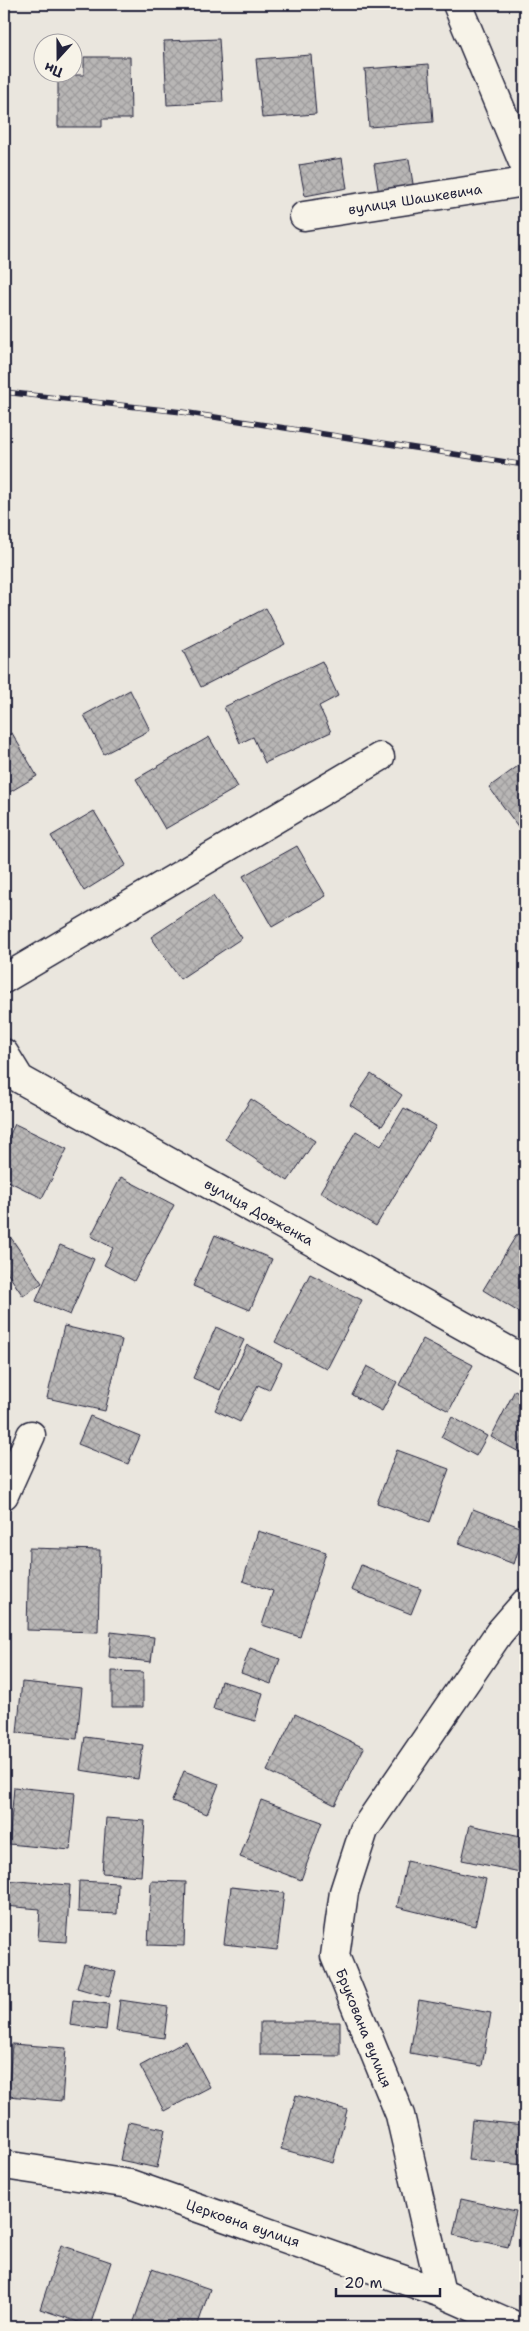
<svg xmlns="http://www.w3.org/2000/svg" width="529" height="2331" font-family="'Shantell Sans',sans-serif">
<defs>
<pattern id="building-cross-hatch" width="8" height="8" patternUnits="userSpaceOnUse" patternTransform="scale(1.25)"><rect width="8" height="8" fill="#b8b6b5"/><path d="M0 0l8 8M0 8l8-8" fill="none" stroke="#9e9c9d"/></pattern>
</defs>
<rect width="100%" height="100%" fill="#eae6de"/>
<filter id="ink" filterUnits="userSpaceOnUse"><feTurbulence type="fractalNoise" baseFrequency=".02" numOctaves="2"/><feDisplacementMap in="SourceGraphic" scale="10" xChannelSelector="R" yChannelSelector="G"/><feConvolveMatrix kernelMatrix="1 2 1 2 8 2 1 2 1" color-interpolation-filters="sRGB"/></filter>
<g filter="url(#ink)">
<!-- building -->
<path fill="url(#building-cross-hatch)" stroke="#22223b" d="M219,39l4,63 -56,3 -3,-64z
M311,55l5,59 -54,4 -6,-59z
M84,57h46l1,62h-29v8h-44v-52h26z
M429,64l4,58 -64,5 -4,-58z
M342,158l5,30 -42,8 -6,-31z
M409,159l5,31 -35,5 -5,-31z
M266,608l19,36 -84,43 -18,-36z
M322,661l16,35 -19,10 12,26 -66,31 -12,-26 -13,6 -16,-36z
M130,690l20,40 -46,24 -20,-39z
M12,733l25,43 -29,17 -4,-8v-48z
M209,737l29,50 -73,42 -29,-50z
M525,761v75l-36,-49z
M94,811l32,54 -42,26 -33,-55z
M297,846l29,50 -54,31 -29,-51z
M213,896l29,42 -62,41 -29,-42z
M371,1074l31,21 -20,31 -32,-21z
M251,1099l64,42 -27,40 -63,-42z
M404,1108l32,18 -60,100 -56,-34 36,-61 25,15z
M15,1124l52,25 -25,49 -38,-19v-33z
M121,1177l53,28 -40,76 -30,-16 9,-17 -22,-12z
M5,1229l37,54 -19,13 -19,-28v-38z
M517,1234l8,5v77l-42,-26z
M215,1235l57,24 -22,51 -57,-24z
M60,1245l34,14 -24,56 -34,-14z
M310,1274l52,26 -35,69 -52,-27z
M64,1326l58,14 -17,71 -58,-13z
M216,1327l28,13 -24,50 -27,-12z
M423,1339l50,26 -24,46 -50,-26z
M247,1345l35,18 -13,27 -11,-5 -18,37 -25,-12z
M367,1366l30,16 -15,29 -30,-16z
M515,1390l10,6v59l-34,-18z
M90,1416l50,20 -12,28 -50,-20z
M452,1417l35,19 -11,20 -35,-19z
M397,1450l52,19 -19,53 -53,-19z
M473,1509l52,20 -11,35 -55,-21z
M258,1531l68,21 -26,85 -38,-12 11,-34 -30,-10z
M29,1548l71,2 -2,82 -71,-2z
M361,1565l60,24 -10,25 -60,-24z
M111,1632l43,5 -3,25 -42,-5z
M250,1648l30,11 -9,25 -30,-11z
M112,1671l31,1v35h-31z
M221,1681l42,12 -8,28 -42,-12z
M22,1682l60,6 -5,51 -60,-6z
M295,1714l69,34 -29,57 -68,-34z
M85,1737l58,8 -5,34 -58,-9z
M184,1771l35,13 -12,30 -35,-13z
M14,1787l61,6 -5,57 -61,-6z
M261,1800l61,22 -21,58 -61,-23z
M106,1818l39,3 -4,55 -39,-3z
M470,1825l55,12v36l-63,-13z
M407,1861l79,18 -11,47 -78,-19z
M4,1880l66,5 -4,57 -28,-2 2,-31 -36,-3z
M79,1881l39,2 -1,31 -39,-2z
M151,1881l35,1 -2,64 -36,-1z
M231,1887l53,6 -7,57 -53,-6z
M84,1964l32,8 -7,25 -32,-9z
M73,2000l36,4 -3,26 -36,-5z
M120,2000l48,7 -4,31 -48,-7z
M419,2000l72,13 -9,53 -72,-13z
M260,2022h80v34l-80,-1z
M186,2041l24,46 -46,24 -24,-45z
M12,2044l54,4 -4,53 -54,-5z
M296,2095l51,15 -14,53 -52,-14z
M472,2120l53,5v40l-57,-5z
M128,2122l37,7 -8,39 -37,-8z
M461,2199l55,12 -8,36 -55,-12z
M61,2245l50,17 -21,64 -50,-17z
M152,2269l58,20 -13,38h-65z"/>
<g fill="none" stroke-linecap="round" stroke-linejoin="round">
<defs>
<path id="minor" d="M457,4l68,163
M304,216l221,-34
M4,979l376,-222
M4,1053l16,26 505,281
M4,1495l27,-60
M4,2165l126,19 311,109 77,34
M441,2293l-41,-178 -65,-159 9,-64 20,-62 135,-197 26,-30"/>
</defs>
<!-- minor casing -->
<use href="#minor" stroke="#22223b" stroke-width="31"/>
<!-- minor -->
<use href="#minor" stroke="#f7f3e8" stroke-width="28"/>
<defs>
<path id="rail" d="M4,392l178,20 343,53"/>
</defs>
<!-- rail casing -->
<use href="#rail" stroke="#22223b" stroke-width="5.5"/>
<!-- rail -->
<use href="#rail" stroke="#f7f3e8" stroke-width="4" stroke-dasharray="11" stroke-linecap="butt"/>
</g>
</g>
<g text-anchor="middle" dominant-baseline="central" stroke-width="4" stroke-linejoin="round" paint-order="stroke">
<!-- street labels -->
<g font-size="14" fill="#22223b" stroke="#f7f3e8">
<text transform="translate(415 199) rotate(-9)">вулиця Шашкевича</text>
<text transform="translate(259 1212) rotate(29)">вулиця Довженка</text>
<text transform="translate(364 2028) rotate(68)">Брукована вулиця</text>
<text transform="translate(243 2223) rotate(19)">Церковна вулиця</text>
</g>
</g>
<!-- margin -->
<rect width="529" height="2331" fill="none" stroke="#f7f3e8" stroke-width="20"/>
<rect x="10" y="10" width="509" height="2311" fill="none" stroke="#22223b" stroke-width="2" filter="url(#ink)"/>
<!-- north arrow -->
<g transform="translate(58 58) rotate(201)"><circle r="24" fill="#f7f3e8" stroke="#a29fa3"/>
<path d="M0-4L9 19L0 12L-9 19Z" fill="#22223b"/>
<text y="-8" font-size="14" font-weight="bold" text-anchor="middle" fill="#22223b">Пн</text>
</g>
<!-- scale -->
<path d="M336 2288v8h104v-8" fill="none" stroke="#22223b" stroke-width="2.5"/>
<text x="344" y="2288" font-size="15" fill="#22223b" stroke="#f7f3e8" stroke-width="4" paint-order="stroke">20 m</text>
</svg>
